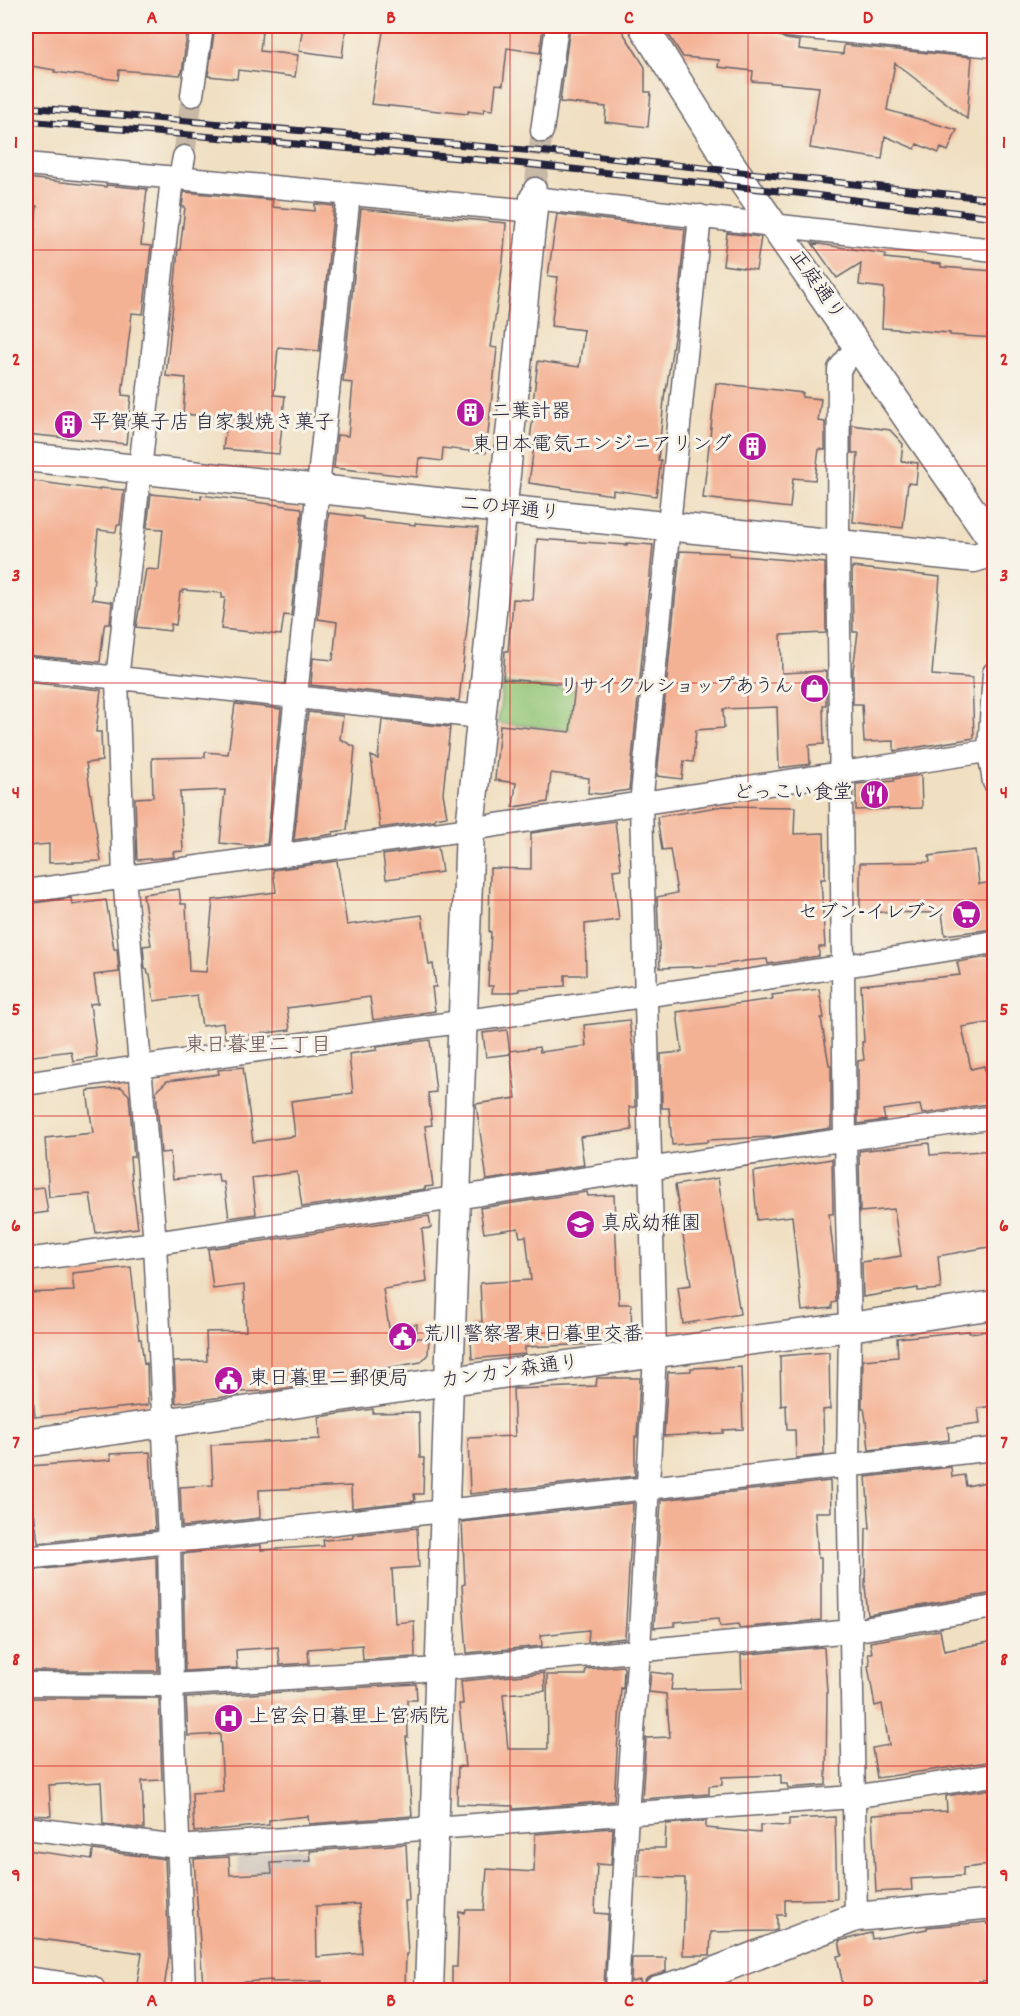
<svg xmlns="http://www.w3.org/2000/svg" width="1020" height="2016" font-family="Dekko,'Klee One',sans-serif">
<rect width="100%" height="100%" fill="#f7f3e8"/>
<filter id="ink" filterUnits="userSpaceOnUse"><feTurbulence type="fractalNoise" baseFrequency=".0167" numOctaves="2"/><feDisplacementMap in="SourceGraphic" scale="12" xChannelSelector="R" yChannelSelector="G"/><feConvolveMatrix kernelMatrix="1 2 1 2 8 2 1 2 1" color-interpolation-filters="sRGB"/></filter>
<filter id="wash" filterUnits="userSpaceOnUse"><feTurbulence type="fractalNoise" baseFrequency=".008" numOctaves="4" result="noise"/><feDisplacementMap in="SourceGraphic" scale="24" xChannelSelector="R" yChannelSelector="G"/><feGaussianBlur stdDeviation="1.35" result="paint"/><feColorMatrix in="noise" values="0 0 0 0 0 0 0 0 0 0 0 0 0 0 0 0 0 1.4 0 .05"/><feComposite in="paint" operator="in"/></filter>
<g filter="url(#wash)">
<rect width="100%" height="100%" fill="#f0dfc1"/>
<!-- industrial -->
<path fill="#cec2b9" d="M304,1848l5,60 -68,5 -4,-60z"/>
<!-- green -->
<path fill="#91c576" stroke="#5a7458" stroke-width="1.5" d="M503,683l73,7 -4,40 -74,-7z"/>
<g id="blocks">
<!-- building -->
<path fill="#f4b295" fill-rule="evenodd" d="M26,26h162l-6,46 -2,3 -61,-5 -1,10 -64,-8 1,-2 -29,-5z
M215,26l47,5 -2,20 38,4 -3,22 -57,-7 -1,9 -29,-3z
M303,26h43l-4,31 -43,-6z
M384,26h159l-3,27 -33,-5 -4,37 -7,-1 -3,26 -9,-1 -1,4 -15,-2v3l-97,-10z
M570,26h49l26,41v25h6l-3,35 -43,-5 1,-15 -46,-5z
M663,26h54l36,3v3l25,3 8,4 14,2 -1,8 44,5 1,-9 128,12 -5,62 -72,-56 -8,47 70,20 -9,21 -7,-3 -2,5 -22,-9 -2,5 -30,-13 -3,23 -72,-11 9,-61 -67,-6 1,-10 -35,-4 1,-7 -36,-3z
M923,26h52v5z
M26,178l80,9v-2l41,4 -6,56 10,1 -8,68 -11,-1 -10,82 9,1 -5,48 -100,-10v-156l5,1 6,-73 -11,-1z
M184,192l89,8 -1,7 43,4v-7l19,2 -15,145 -41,-4 -4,48 11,1 -6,58 -56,-5 4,-31 -44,-4 3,-36 -20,-2 12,-126h2l5,-43h-3z
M361,209l145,14 -3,39 -12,85 6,1 -11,105 -43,-5 -1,13 -23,-3 -2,19 -83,-9 3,-33 11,1 5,-53 -10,-1z
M557,214l128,15 -9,95 -10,67 -1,-1 -7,70h3l-5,36 -43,-6v5l-84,-12 5,-37h-5l6,-43 -2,-1 5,-41 41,6 5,-37 -33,-4 7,-49 -10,-1z
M727,233l34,4 -5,33 -33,-5z
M812,243l74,11 -1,4 56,6v3l53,4v67l-44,-3v-2l-68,-5 2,-40 -25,-3 2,-22 -24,15z
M716,383l87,10 -1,4 19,2 -3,22 7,1v28l-6,-1 -4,31 -22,-2 -3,30 -87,-10z
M852,425l38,5 13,14 -2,17 17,2 -2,21 -8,-1 -5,45 -50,-6 5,-69h-6z
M26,480l73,10v-2l25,2 -4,35h-3l-1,7 -18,-2 -6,69 20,3 -2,22h-5l-1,3 -4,35 -74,-7z
M151,494l50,5v-4l100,13 1,3 -11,105 -7,-1 -3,20 -60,-6 4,-31h-3v-5l-39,-3v2h-3l-4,33 -5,-1 -1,7 -34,-4 10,-58 13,1 4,-41 -16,-1z
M329,513l34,4v2l52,6v-2l63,5 -19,173 -148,-16 2,-27 20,2 4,-38 -19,-3z
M537,539l90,6v-2l26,2 -24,245 -28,4 -13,-1 1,-15 -38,-5 -3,29 -35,5 3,-24 -21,-3 5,-55 70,7 5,-47 -72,-6 2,-28h3l2,-24h1l2,-28 20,1z
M680,551l49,2v2l96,8 1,70 -45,2 1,38 44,-2v34h-3l1,39 -15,1 1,19 -31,4 -2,-61 -54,2 1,19 -28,2 -3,32 -9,-1 -2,18 -25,-3z
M852,567l88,10 -8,98 40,3 2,60 -80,13v-10l-30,1 -2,-38h-9v-34l5,-38h-5z
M26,682l75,8 -5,42h5l1,29 -16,2 15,98 -52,2v-19l-20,2v-2h-3v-22h2l-2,-38z
M235,704l46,5 -14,135 -18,2 -29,-3 5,-53 -45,2 3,59 -10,1 1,5 -37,3 -2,-62 18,-1 -1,-39 53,-1v-5l23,2z
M308,712l35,4 -3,23 15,8 -8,83 -14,2v2l-39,6z
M382,720l68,7 -7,66 4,23 -12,2v2l-55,8 -9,-72 7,3z
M921,775l1,33 -66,2v-26l38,-3v-2z
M723,806l72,1 -1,27 30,-1 1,46h-4l4,68h-6v9l-51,8 -1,-5 -22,2 -30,5 -55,2 -3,-71 20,-4 -7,-44 -8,1 -5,-33z
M615,821l6,48 -8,1 6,50 -34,4 1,51h-21v11l-45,3v2l-14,2h-14l1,-7h-5l3,-54h-2l1,-64 41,1v-36z
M438,847l4,25 -56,7 -3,-24z
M975,850l4,34 8,-1 6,46 -48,6 -3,-22 -82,-1v-49l70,-1 -1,-6z
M337,861l10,64 75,-10 7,50 4,-1 3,23h-4l3,24 -62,9 -3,-23 -83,11 3,22 -65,8 -2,-15 -21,3 -5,-31 -43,6 -4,-27h-2l-1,-5h-2l-2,-23 8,-1 -8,-51 36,-5 2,15h5l3,67 17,1 7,-72 63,-8 -3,-22z
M71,898l1,7 34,-5 8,49h3l2,23 -25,3 4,28 -8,1 7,53 -24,4 -2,-10 -45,6v-153z
M994,956v66l-32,5 9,42 13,-3 2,9 8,-2v30l-72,11 -2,-9 -37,5 2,10 -27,4v-63l6,-1 -2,-18h2l-3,-57 99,-10 -3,-13z
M819,989l5,29h-3l8,47h2v63l-58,9 -65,3v2l-36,3 -3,-37h-7l-1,-54 21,-2 -5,-40 96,-13 -1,-4z
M629,1020l5,36 1,51h-6l3,23 -52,7 4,28 -97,15 -11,-76 40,-6 -6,-47 29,-4 1,5 46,-6 -2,-21z
M507,1030l3,24 -24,3 -3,-24z
M430,1040l6,52 -8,1 4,32 -7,1 8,60 -8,1v2l-123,18 -5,-35 -45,6 4,36 -27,4 -5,-36h-5l-1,-8 -45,5 -3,-27 -9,1 -5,-62 11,-10 52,-7 -1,-4 25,-3 10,75 42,-6 -4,-35 62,-8 -4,-39 28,-4v-3z
M121,1087l8,8 5,62h-4l2,25 6,46 -42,5 -6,-39 -41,3 -4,-59 48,-5 -6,-42z
M929,1143l1,12 64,-5v96l-56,10 3,33 -23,2v-3l-55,9 -1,-35 39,-6 -7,-47 -34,3 -1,-61z
M832,1159l1,55h-4l6,53 1,35 -4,1v5l-30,3 -10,-95 -35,4 -4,-48z
M718,1178l22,136 -57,10 -5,-37 13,-2 -16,-100z
M44,1187l4,25 -22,3v-26z
M587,1192l1,4 26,-1 5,109h12l1,35 -31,1v4h-4l-72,3v7l-53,5 -2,-36 12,-1 -2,-39 51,-3 -5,-44 -6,1 -2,-9 -34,5 -4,-25z
M429,1216l2,12 -9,1 5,53 -44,7 6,39 28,-4 -1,14h13l-1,16 -7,8 -52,9v5l-101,15 -29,1v3l-63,8 -2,-41 33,-1 -1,-29 40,-1 -2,-46 -31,4 -5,-40z
M131,1267l8,72h2l3,25 3,-1 1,42 -113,12 -9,-84v-40l48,-2 -2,-18z
M969,1331v2l20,-2 4,52h1v23l-16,2 2,15 -32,4 1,13 -80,10 -3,-29 -2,-13h-2l1,-48 35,-3 -1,-19z
M829,1352l1,57 -7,1 1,45 -28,3 -1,-28h-8l-1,-25 -5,1 -1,-50z
M716,1367v1l25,-1 2,62 -20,1v3l-59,3 4,-64 23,-1v-3z
M597,1378h43l-3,59h-2v39l-165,18 -2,-56 47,-2 -2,-47 83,-3z
M373,1409v4l46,-1 1,46h4l-1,36h-9l1,7 -63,7 -1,-22 -92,4 1,28 -78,9 -2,-40 33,-2 -2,-40 109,-6 -1,-22z
M150,1452l5,78 -117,13 -4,-32 -8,1v-40l3,-1v-5l82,-6 -1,-6z
M951,1467l1,10 12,-2 2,11 21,-4 7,45v66l-126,22 -3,-29 1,-58h4l-4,-51z
M830,1481l1,31h-16l3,46h3v62l-82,8v-4l-19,2 -1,-8 -44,4v4l-21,2 7,-128z
M633,1503l-8,135 -37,4 1,-12 -48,5 1,11 -75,7 -5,-68 3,-1 -3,-62z
M417,1528l2,39 -27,2 3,54 19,-2 1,36 -52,3 -1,-15 -54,4 1,14 -29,2 -2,-18 -42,3 1,18 -52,3 -2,-117 78,-9v5l63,-4 -1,-6 30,-2v-3z
M156,1557l2,114h-132v-100z
M940,1630l4,21 50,-10v120l-117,17 -5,-30 17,-3 -7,-41 -7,2 -7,-40 2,-1 -2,-12h4l-2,-11z
M822,1647l2,1 3,43 -1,94 -38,3 -1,-4h-6v-9l-59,2v8l-13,1v8l-67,5 4,-61 24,-1 -4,-43 -17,-2 2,-20 22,3 -2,15 71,-2 -1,-33z
M623,1666l1,3 -1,20 -2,-1 -7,113 -101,8v-3l-56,-2 1,-38 7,1 -6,-63h4l-2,-23 83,-8 1,18 -42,3 5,55h40l-1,-74h38l1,-6z
M416,1684l1,16h-10l1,37h-2l6,79 -103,8 -1,-8 -39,4v5l-75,7 -2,-39 31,-2 -3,-57 -32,2 -2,-38z
M26,1698h133l3,82 -20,1 2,48 -41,-5 -2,-42 -52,3 2,31 -25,-1z
M992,1789l2,43h-6l2,33 -27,3v8l-52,3 1,11 -36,2 -4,-77 75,-4 -1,-15z
M835,1817l2,82 -52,1v15h-8v15l-4,1 -62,1 -1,23h-27l2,-77 -47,-1 1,-29h26l1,-24 40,-3v7l54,5v-8l29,1v-7z
M613,1828l-2,37 -14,-1 -2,49 13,1 -4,73 -17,3h-135v-23h5l2,-55 6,1 1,-3h18l3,-41 47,3 1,-38z
M406,1844l3,57h-4l3,53h-2l-1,36h-47v-5l-36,3v-7l-50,1v-2l-69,5 -9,-126 35,-2 1,18 42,-2 -1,-10 40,-2 -1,-10zM359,1904l3,49 -45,4 -1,-51z
M26,1850l66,9 1,-9 72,9 4,96 -5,33 -27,-4 5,-31 -116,-16z
M987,1922v2h3l4,45 -2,11 -13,1 1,9h-136l-7,-34 5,-1 -3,-14 32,-8 1,6 55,-10v-2z
M632,1958h34v13l-19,7 -5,7v5l-2,-10 -9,2z"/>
</g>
</g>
<g filter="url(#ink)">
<use href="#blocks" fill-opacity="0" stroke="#6a646a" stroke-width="1.5"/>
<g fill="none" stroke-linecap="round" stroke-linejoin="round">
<!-- minor-tunnel -->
<path stroke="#c7b9a6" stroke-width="22" stroke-dasharray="22 11" stroke-linecap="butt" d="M184,157l8,-62
M535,189l7,-58"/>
<defs>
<path id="minor" d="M788,26l206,20
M192,95l10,-69
M542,131l15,-105
M26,164l507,47
M172,178l-55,502 7,196 31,367 14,298 3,144 12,305
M180,178l4,-21
M535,189l-1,9 460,52
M26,668l455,49
M994,673l-5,78 5,31
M279,856l70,-662
M26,891l444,-62 524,-79
M26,1084c322,-49 646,-88 968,-142
M26,1260l129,-17 839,-126
M26,1558l968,-109
M26,1684l146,1 267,-16 413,-38 142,-24
M26,1828l152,19 675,-50 141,-22
M856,1917l-8,-450 2,-140 -5,-188 -7,-595 1,-175 19,-24
M617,1990l10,-176 12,-164 16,-296 -14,-550 59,-588"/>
<path id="tertiary" d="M643,26l80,127 271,389
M26,457l475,52 473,49 20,-6
M26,1443l423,-62 401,-54 144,-22
M26,1981l65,9
M429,1990l20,-609 21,-552 64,-631
M658,1990l29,-8 169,-65 138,-13"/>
</defs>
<!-- minor casing -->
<use href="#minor" stroke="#6a646a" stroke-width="25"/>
<!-- tertiary casing -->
<use href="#tertiary" stroke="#6a646a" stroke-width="31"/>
<!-- minor -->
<use href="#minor" stroke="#fff" stroke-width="22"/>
<!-- tertiary -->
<use href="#tertiary" stroke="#fff" stroke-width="28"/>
<defs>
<path id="rail" d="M26,107l556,48 412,44
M26,121l480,41 291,31 197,24"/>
</defs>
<!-- rail casing -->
<use href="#rail" stroke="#22223b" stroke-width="7"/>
<!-- rail -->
<use href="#rail" stroke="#f7f3e8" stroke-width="4.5" stroke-dasharray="14" stroke-linecap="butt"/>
</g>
</g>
<!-- grid -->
<path fill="none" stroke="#d62828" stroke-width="1.5" stroke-opacity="0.55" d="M272,26v1964M510,26v1964M748,26v1964M26,250h968M26,466h968M26,683h968M26,900h968M26,1116h968M26,1333h968M26,1550h968M26,1766h968"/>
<!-- icons -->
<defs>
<symbol id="building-disc" viewBox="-11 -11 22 22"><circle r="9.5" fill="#b5179e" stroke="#f7f3e8"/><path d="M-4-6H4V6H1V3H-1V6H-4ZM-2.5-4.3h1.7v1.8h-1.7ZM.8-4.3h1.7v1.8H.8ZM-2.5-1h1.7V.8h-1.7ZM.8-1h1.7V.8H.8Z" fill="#fff"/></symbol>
<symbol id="shop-disc" viewBox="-11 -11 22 22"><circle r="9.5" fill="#b5179e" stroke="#f7f3e8"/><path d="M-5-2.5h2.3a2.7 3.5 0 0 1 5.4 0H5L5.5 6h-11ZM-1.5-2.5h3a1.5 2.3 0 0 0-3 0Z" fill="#fff"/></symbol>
<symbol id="restaurant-disc" viewBox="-11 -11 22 22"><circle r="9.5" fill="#b5179e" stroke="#f7f3e8"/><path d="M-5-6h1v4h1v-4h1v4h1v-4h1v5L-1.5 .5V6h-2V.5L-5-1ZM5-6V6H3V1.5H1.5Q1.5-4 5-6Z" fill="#fff"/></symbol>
<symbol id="supermarket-disc" viewBox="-11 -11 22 22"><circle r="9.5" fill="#b5179e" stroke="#f7f3e8"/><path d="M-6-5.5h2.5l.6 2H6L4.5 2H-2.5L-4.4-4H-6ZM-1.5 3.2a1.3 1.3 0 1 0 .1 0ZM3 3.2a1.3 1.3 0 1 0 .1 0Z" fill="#fff"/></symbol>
<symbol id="school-disc" viewBox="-11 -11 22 22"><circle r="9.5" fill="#b5179e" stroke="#f7f3e8"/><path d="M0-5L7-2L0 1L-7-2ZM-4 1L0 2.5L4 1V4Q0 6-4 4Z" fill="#fff"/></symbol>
<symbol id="civic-disc" viewBox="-11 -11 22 22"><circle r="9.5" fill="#b5179e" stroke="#f7f3e8"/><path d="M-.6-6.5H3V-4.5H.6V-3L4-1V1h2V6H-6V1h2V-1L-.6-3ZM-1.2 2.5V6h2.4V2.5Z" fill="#fff"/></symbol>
<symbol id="hospital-disc" viewBox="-11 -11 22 22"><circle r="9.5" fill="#b5179e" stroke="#f7f3e8"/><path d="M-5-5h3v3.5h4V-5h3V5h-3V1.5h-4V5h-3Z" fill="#fff"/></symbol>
</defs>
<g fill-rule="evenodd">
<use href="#building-disc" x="454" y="396" width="33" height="33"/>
<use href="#building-disc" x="52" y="408" width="33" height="33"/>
<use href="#building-disc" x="736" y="430" width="33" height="33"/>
<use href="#shop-disc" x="798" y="672" width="33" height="33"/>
<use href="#restaurant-disc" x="858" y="778" width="33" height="33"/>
<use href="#supermarket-disc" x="950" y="898" width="33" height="33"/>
<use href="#school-disc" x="564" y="1208" width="33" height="33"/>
<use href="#civic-disc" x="386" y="1320" width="33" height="33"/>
<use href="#civic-disc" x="212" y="1364" width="33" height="33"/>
<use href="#hospital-disc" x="212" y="1702" width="33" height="33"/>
</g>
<g text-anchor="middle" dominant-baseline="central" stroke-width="6" stroke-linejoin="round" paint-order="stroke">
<!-- street labels -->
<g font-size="20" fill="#22223b" stroke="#f7f3e8">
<text transform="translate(816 286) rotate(55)">正庭通り</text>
<text transform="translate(510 510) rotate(6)">二の坪通り</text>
<text transform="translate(510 1373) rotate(-8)">カンカン森通り</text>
</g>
<!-- poi labels -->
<g font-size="20" fill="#22223b" stroke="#f7f3e8" text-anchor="start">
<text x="491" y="413">二葉計器</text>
<text x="90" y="424">平賀菓子店 自家製焼き菓子</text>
<text x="732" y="446" text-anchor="end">東日本電気エンジニアリング</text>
<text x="794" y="688" text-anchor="end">リサイクルショップあうん</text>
<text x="853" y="794" text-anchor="end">どっこい食堂</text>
<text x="945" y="914" text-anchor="end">セブン-イレブン</text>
<text x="601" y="1225">真成幼稚園</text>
<text x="423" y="1336">荒川警察署東日暮里交番</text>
<text x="249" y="1380">東日暮里二郵便局</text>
<text x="249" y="1718">上宮会日暮里上宮病院</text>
</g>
<!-- neighbourhood labels -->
<g font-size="21" fill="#6c545a" stroke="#f7f3e8">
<text x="258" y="1047">東日暮里二丁目</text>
</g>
</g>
<!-- margin -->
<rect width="1020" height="2016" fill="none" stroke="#f7f3e8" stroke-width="66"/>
<rect x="33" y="33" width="954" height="1950" fill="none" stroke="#d62828" stroke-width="2"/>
<g font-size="20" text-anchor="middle" font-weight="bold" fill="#d62828">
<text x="152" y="23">A</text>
<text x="391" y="23">B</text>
<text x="629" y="23">C</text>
<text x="868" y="23">D</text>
<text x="16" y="148">1</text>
<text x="1004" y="148">1</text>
<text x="16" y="365">2</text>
<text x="1004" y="365">2</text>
<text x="16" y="581">3</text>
<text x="1004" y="581">3</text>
<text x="16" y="798">4</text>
<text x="1004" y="798">4</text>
<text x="16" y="1015">5</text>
<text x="1004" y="1015">5</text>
<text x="16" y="1231">6</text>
<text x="1004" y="1231">6</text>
<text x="16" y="1448">7</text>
<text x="1004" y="1448">7</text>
<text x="16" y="1665">8</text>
<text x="1004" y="1665">8</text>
<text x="16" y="1881">9</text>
<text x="1004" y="1881">9</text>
<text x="152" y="2006">A</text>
<text x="391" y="2006">B</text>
<text x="629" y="2006">C</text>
<text x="868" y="2006">D</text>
</g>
</svg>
